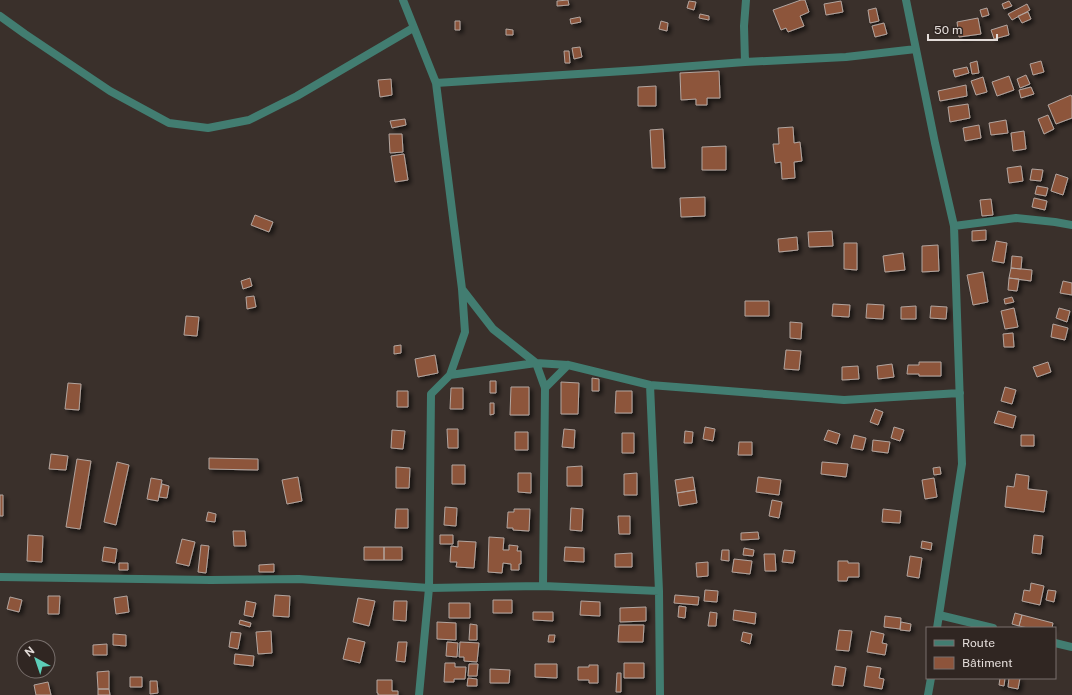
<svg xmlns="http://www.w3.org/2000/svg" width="1072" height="695" font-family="'Public Sans',sans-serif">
<defs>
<filter id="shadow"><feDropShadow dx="3" dy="3" stdDeviation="2" flood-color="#0009"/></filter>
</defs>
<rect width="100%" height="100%" fill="#3a302b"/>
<!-- building -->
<path fill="#8d543b" stroke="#b2a59f" filter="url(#shadow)" d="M568,0l1,5 -12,1v-5z
M801,0h4l4,12 -9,4 4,10 -16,6 -2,-4 -5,2 -8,-20z
M689,1l7,1 -2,8 -7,-2z
M841,1l2,11 -17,3 -2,-11z
M1009,1l3,5 -8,3 -2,-5z
M1027,4l3,6 -18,10 -4,-6z
M876,8l3,13 -9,2 -2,-13z
M987,8l2,7 -7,2 -2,-7z
M1028,12l3,7 -9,4 -4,-7z
M700,14l9,2v4l-10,-2z
M580,17l1,5 -10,2 -1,-5z
M978,18l3,16 -22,3 -2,-15z
M455,21h5v9h-5z
M661,21l7,2 -1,8 -8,-2z
M884,23l3,11 -12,3 -3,-11z
M1007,25l2,10 -15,4 -3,-9z
M506,29l7,1v5h-7z
M580,47l2,10 -8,2 -2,-11z
M564,51h5l1,12h-5z
M977,61l2,12 -7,1 -2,-11z
M1041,61l3,11 -11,3 -3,-11z
M967,67l2,6 -14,4 -2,-7z
M719,71l1,27h-13v7h-11v-6l-15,1 -1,-27z
M1026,75l4,9 -10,4 -3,-9z
M1009,76l5,14 -17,6 -5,-14z
M983,77l4,15 -11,3 -5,-14z
M391,79l1,16 -12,2 -2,-17z
M966,85l1,11 -27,5 -2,-10z
M656,86v20h-18v-19z
M1031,87l3,7 -13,4 -2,-8z
M1071,95l1,2v21l-16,6 -8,-19z
M968,104l2,14 -20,4 -2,-15z
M1048,115l6,14 -10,5 -6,-15z
M405,119l1,6 -14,3 -2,-7z
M1006,120l2,13 -17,2 -2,-12z
M979,125l2,13 -16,3 -2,-13z
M793,127l1,16 6,-1 2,19 -8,1 1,16 -13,1 -1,-17 -6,1 -2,-19h6l-1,-16z
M663,129l2,39h-13l-2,-38z
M1024,131l2,18 -13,2 -2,-18z
M389,134h13l1,18 -13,1z
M726,146v24h-24v-23z
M404,154l4,26 -13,2 -4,-26z
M1021,166l2,15 -14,2 -2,-15z
M1032,169l11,1 -2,11 -11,-1z
M1056,174l12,4 -5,17 -12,-4z
M1037,186l11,2 -2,8 -11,-2z
M705,197v19l-24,1 -1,-19z
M1034,198l13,3 -2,9 -13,-3z
M991,199l2,16 -11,1 -2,-16z
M255,215l18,7 -4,10 -18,-7z
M986,230v10l-14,1v-10z
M832,231l1,15 -24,1 -1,-15z
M797,237l1,13 -19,2 -1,-13z
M996,241l11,2 -3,20 -12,-2z
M844,243h13v27l-13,-1z
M938,245l1,26 -17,1v-26z
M903,253l2,17 -20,2 -2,-16z
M1012,256l10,1 -1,12 -10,-1z
M1011,268l21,2 -1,11 -22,-3z
M983,272l5,30 -15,3 -6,-30z
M250,278l2,8 -9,3 -2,-8z
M1009,278l10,1 -2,12 -9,-1z
M1063,281l9,2v12l-12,-2z
M254,296l2,11 -9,2 -1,-12z
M1012,297l2,5 -9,2 -1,-5z
M745,301h24v15h-24z
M833,304l17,1 -1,12 -17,-1z
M867,304l17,1 -1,14 -17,-1z
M916,306v13h-15v-12z
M931,306l16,1 -1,12 -16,-1z
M1014,308l4,19 -13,2 -4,-18z
M1059,308l11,3 -3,11 -11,-4z
M186,316l13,1 -2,19 -13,-1z
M790,322l12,1 -1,16 -11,-1z
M1053,324l15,4 -3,12 -14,-3z
M1013,333l1,14h-10l-1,-13z
M401,345v8l-7,1v-8z
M786,350l15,1 -2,19 -15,-1z
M435,355l3,18 -20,4 -3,-18z
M919,362h22v14h-22v-2h-12l1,-9h11z
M1048,362l3,10 -14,5 -4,-10z
M892,364l2,13 -16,2 -1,-13z
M858,366l1,13 -17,1v-13z
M592,378l7,1v12h-7z
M490,381h6v12h-6z
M561,382l18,1 -1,31h-17z
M68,383l13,1 -2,26 -14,-1z
M511,387h18v28h-19z
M1005,387l11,3 -4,14 -11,-3z
M451,388h12v21h-13z
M397,391h11v16h-11z
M616,391h16v22h-17z
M490,403h4v11l-4,1z
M875,409l8,3 -5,13 -8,-3z
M998,411l18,5 -3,12 -19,-5z
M705,427l10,2 -2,12 -10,-2z
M894,427l10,3 -4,11 -9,-3z
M447,429h11v19h-10z
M564,429l11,1 -1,18 -12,-1z
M392,430l13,1 -2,18 -12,-1z
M828,430l12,4 -3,10 -13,-4z
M685,431l8,1 -1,11h-8z
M515,432h13v18h-13z
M622,433h12v20h-12z
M854,435l12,3 -3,12 -12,-2z
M1021,435h13v11h-13z
M873,440l17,2 -2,11 -16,-2z
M739,442h13v13h-14z
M51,454l17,2 -2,14 -17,-1z
M209,458l49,1v11l-49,-1z
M77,459l14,2 -11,68 -14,-2z
M117,462l12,3 -13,60 -12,-3z
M822,462l26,2 -2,13 -25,-3z
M452,465h13v19h-13z
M582,466v20h-15v-19z
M396,467l14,1 -1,20h-13z
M940,467l1,7 -7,1 -1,-7z
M518,473h13v20l-13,-1z
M637,473v22h-13v-21z
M1016,474l13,2 -1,13 19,2 -3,21 -39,-5 2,-21 7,1z
M298,477l4,24 -15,3 -5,-24z
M693,477l2,13 -18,3 -2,-13z
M758,477l23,3 -2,15 -23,-3z
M151,478l11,2 -4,21 -11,-2z
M934,478l3,19 -12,2 -3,-19z
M162,484l7,2 -2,12 -8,-1z
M695,490l2,13 -18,3 -2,-13z
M0,495h3v21h-3z
M772,500l10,2 -3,16 -10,-2z
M445,507l12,1 -1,18 -12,-1z
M571,508l12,1 -1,22 -12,-1z
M396,509h12v19h-13z
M514,509h16l-1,22 -16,-1v-2h-6l1,-16h6z
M883,509l18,2 -1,12 -18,-1z
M208,512l8,2 -1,8 -9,-1z
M618,516h12v18h-11z
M233,531h12l1,15h-12z
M758,532l1,7 -18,1v-7z
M28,535l15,1 -1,26 -15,-1z
M440,535h13v9h-13z
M1034,535l9,1 -2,18 -9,-1z
M489,537l15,1 -1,12h6v-5l9,1 -1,5h4v13h-2v6h-8v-6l-8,-1 -1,10 -14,-1z
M182,539l13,3 -6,24 -13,-3z
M458,541l18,1 -2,26 -18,-1 1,-5h-7l1,-16 7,1z
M922,541l10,2 -1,7 -10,-2z
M201,545l8,1 -3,27 -8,-1z
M104,547l13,2 -2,14 -13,-2z
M364,547h20v13h-20z
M384,547h18v13h-18z
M565,547l19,1v14l-20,-1z
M744,548l10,2 -1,6 -10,-1z
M722,550h7v11l-8,-1z
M784,550l11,1 -2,12 -11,-1z
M632,553v14h-17v-13z
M764,554h11l1,17h-11z
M910,556l12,2 -3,20 -12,-2z
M734,559l18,2 -2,13 -18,-2z
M838,561h10v2h11v14h-11l-1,4h-9z
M708,562v14l-11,1 -1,-14z
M119,563h9v7h-9z
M274,564v8h-15v-7z
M1031,583l13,3 -4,19 -18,-4 2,-11 6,1z
M705,590l13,1 -1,11 -13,-1z
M1048,590l8,1 -2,11 -8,-2z
M275,595l15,1 -1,21 -16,-1z
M675,595l24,2 -1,8 -24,-2z
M48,596h12l-1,18h-11z
M127,596l2,16 -13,2 -2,-16z
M10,597l12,3 -3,12 -12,-3z
M358,598l17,3 -6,25 -16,-4z
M493,600h19v13h-19z
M246,601l10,2 -3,14 -9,-2z
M394,601h13l-1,20 -13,-1z
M581,601l19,1v14l-20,-1z
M449,603h21v15h-21z
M679,606l7,1 -1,11 -7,-1z
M646,607v14l-26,1v-14z
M734,610l22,3 -1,11 -22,-4z
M533,612h20v9l-20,-1z
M710,612l7,1 -1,13h-8z
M1015,613l7,2 -3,11 -7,-2z
M1022,615l31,8 -1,5h-24l-9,-2z
M885,616l16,2 -1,11 -16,-2z
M240,620l11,3 -1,4 -11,-3z
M437,622l19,1v17l-19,-1z
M901,622l10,2 -1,7 -10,-1z
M470,624l7,1v15h-8z
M619,625h25l-1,17h-25z
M839,630l13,1 -3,20 -13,-1z
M271,631l1,22 -14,1 -2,-22z
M871,631l13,3 -2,9 5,1 -2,11 -18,-3z
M231,632l10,1 -3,16 -9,-2z
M743,632l9,2 -2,10 -9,-3z
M113,634l13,1v11l-13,-1z
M549,635h6l-1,7h-6z
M348,638l17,4 -5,21 -17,-4z
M398,642h9l-2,20 -9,-1z
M447,642l11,1 -1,14 -11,-1z
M460,642l19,1 -2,19 -13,-1v-4h-5z
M107,644v11h-14v-10z
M235,654l19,2 -1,10 -19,-2z
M445,663h10v4h11l-1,12h-11v3h-10z
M624,663h20v15h-20z
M469,664h9l-1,12h-9z
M535,664h22v14l-22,-1z
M589,665h9v18h-9v-3h-11v-13h11z
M835,666l11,2 -3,18 -11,-1z
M867,666l14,2 -2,10 5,1 -2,10 -18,-3z
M490,669l20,1 -1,13h-19z
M109,671v18h-11l-1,-17z
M617,673h4v19h-5z
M130,677h12v10h-12z
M468,678l9,1v7h-10z
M1000,678h5l-1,8 -5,-1z
M1009,678h11l-2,11 -10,-2z
M377,680h15v11h6v4h-20v-2h-1z
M150,681h7l1,12 -8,1z
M48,682l3,13h-15l-2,-10z
M98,689h11l1,6h-12z"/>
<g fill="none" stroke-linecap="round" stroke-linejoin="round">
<!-- street -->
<path stroke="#427d71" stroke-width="8" d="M403,0l33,83 26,206 31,40 43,34 32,2 82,20 194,15 116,-7
M906,0l29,143 19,83 8,238 -25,164
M0,16l25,18 85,57 59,32 39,5 41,-8 48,-24 116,-68
M745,62l-1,-36 2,-26
M436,83l204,-13 105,-8 101,-5 70,-8
M954,226l62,-8 39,4 17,3
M450,375l86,-12 9,25 -2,198
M650,385l9,206 1,104
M545,388l23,-23
M0,577l211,3 88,-1 130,9 114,-2 116,5
M939,615l54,13
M1055,643l17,4
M419,695l10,-107 2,-194 19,-19 15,-43 -3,-43
M928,695l3,-17"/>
</g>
<!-- legend -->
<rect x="926" y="627" width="130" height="52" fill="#302622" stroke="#786f6c"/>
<rect x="934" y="640" width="20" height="6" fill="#427d71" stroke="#786f6c"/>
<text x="962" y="647" font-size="12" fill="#e4ddda">Route</text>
<rect x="934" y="657" width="20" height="12" fill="#8d543b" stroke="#786f6c"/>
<text x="962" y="667" font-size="12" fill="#e4ddda">Bâtiment</text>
<!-- north arrow -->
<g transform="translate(36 659) rotate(320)"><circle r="19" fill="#302622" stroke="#786f6c"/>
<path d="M0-3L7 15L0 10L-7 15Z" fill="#5dceb9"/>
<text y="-6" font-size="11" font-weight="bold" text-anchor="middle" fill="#e4ddda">N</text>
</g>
<!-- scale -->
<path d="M928 34v6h69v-6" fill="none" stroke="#e4ddda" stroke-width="2"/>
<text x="934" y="34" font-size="12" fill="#e4ddda" stroke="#302622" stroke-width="3" paint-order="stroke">50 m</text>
</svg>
